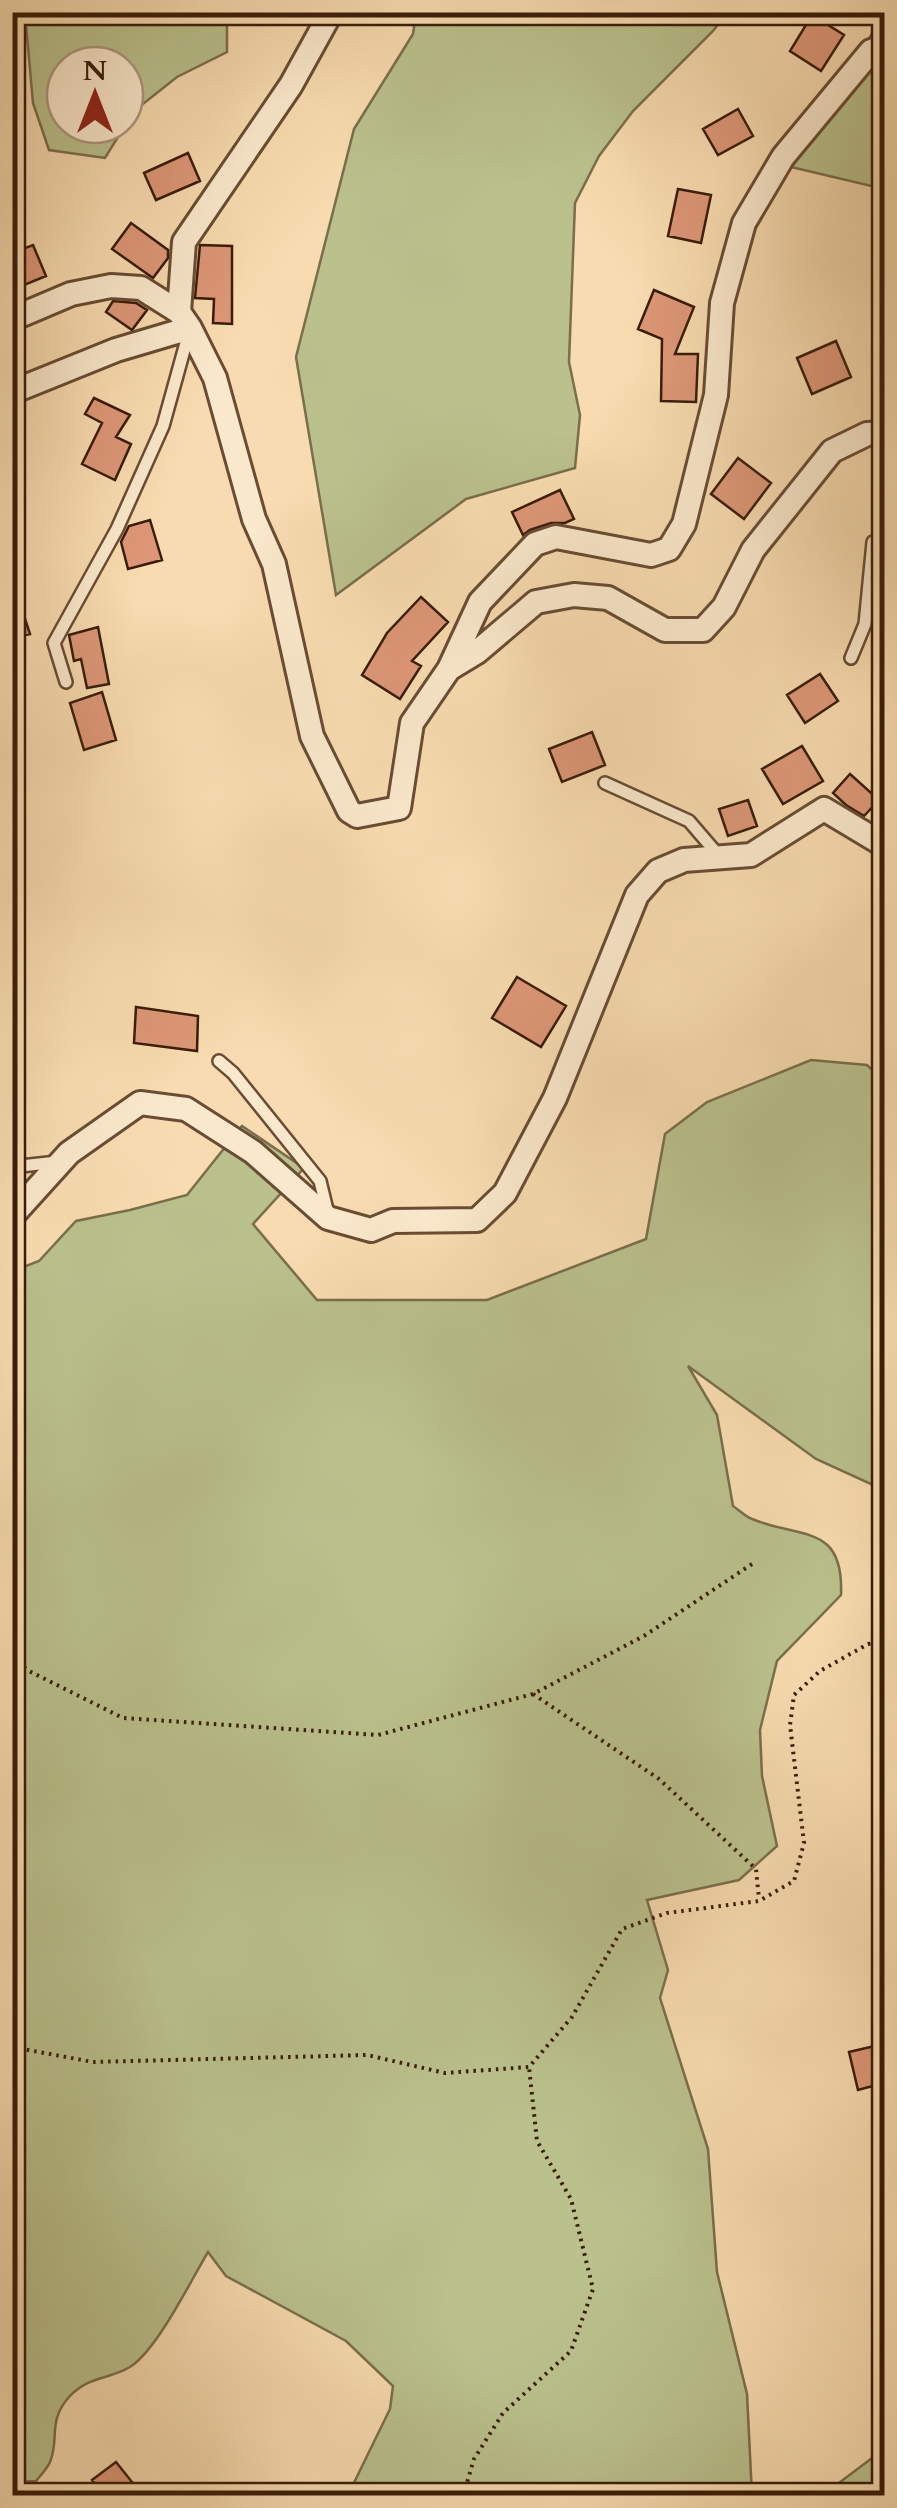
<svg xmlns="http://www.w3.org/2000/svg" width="897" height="2508" font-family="Cardo,serif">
<rect width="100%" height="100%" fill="#f8dbb0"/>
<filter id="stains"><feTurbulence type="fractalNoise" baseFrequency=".002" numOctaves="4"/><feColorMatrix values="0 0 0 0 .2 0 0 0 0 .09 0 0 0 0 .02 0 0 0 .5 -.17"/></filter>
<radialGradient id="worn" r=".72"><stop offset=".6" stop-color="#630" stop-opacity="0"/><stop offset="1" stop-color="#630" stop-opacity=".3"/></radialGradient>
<!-- green -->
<path fill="#bac18d" stroke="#7a6e4b" stroke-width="2.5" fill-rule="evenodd" d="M25,13h202v39l-50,25 -43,34 -29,47 -56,-8 -16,-47zM65,65h60v60h-60z
M416,13h311l-14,18 -80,80 -34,45 -24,47 -6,159 11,53 -5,53 -109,31 -130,96 -40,-238 58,-228 59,-95z
M875,65h9v124l-93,-22 76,-97z
M811,1060l56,5 17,16v409l-68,-31 -128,-93 29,49 16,91c6,4 12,10 19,13 48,20 92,4 89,76l-64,66 -17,69 2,46 15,70 -38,34 -92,20 21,70 -8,28 48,151 9,123 30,122 5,101h-404l42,-86 3,-23 -47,-45 -120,-65 -18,-24c-18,30 -51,98 -78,115 -22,13 -42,9 -61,30 -22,25 -9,41 -19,65 -3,7 -10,14 -14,19l-23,1v-1211l26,-10 37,-40 54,-11 57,-15 55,-69 62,42 -51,56 64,76h170l159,-61 19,-105 42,-32z
M884,2452v43h-61l49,-37z"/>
<!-- building -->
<path fill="#dd9777" stroke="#391c09" stroke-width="2.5" d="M812,15l32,20 -23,36 -31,-20z
M738,109l15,27 -35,19 -15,-26z
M188,153l12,28 -44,19 -12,-27z
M678,189l33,6 -10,48 -33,-7z
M131,223l37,27v8l-15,20 -41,-29z
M33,245l13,31 -34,14v-37z
M200,245l32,1v78l-19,-1 1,-24 -19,-1z
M654,290l40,17 -19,47h23l-2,48 -35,-1 1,-62 -24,-10z
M113,301l23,2 11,7 -15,20 -26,-18z
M836,341l15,36 -39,17 -15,-36z
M94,398l36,17 -14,22 15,7 -16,36 -33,-16 20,-41 -17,-9z
M738,458l33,25 -27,36 -33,-25z
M560,490l14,29 -9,4h-14l-21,7 -7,5 -11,-23z
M150,520l12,40 -34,9 -7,-27 8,-16z
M12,591h4l14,43 -18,4z
M421,597l27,25 -36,39 9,5 -21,33 -38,-24 25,-42z
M98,627l11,57 -22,4 -6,-29 -7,2 -5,-26z
M820,674l18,27 -33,22 -18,-28z
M102,692l14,48 -32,10 -14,-47z
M592,732l13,33 -43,17 -13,-33z
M802,746l21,35 -40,23 -21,-35z
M850,774l29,26 -15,16 -18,-11 -13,-12z
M748,800l9,26 -29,10 -9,-27z
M517,977l49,29 -25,41 -49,-29z
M136,1007l62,9 -1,35 -63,-8z
M879,2045l5,24v14l-26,7 -9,-38z
M116,2462l20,25 -11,9h-21l-12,-16z"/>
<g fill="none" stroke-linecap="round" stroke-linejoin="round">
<defs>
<path id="service" d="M871,51l13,-27
M851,658l14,-34 8,-82 11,8
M66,682l-12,-39 63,-114 46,-103 26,-94
M605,783l84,38 31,36
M219,1061l14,12 87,108 8,33
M12,1167l45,-5"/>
<path id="minor" d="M179,312l5,-70 107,-157 37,-67v-6
M12,319l59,-25 40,-8 30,2 38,24 11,16 25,50 39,141 20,45 38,172 37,75 8,5 42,-8 13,-85 37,-54 31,-67 55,-58 21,-7 95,18 18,-6 15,-25 32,-129 6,-92 22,-80 39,-66 88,-106 13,-3
M12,392l104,-42 74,-22
M449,669l28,-17 59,-50 38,-7 34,3 57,32h38l21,-23 29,-57 79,-99 35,-17 17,-1
M12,1216l57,-63 71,-50 46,6 67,43 75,66 43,12 22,-9 84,-1 28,-27 50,-95 82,-203 21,-24 26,-11 67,-5 73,-46 60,36"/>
</defs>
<!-- service casing -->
<use href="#service" stroke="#694c33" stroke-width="16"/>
<!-- minor casing -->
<use href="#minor" stroke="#694c33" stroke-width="28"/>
<!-- path -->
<path stroke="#391c09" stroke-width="4" stroke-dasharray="2.5 5" stroke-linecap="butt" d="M12,1658l17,13 94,47 255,17 155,-41 111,-58 111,-74
M533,1694l126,85 97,90 3,30
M12,2047l81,15 274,-7 78,18 84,-6 43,-50 50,-88 45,-16 92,-12 35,-20 10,-38 -14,-118 4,-30 26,-24 48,-27 16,-1
M463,2496l11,-37 29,-46 68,-62 22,-62 -22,-90 -34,-58 -8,-74"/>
<!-- service -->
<use href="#service" stroke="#fae8cc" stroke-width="11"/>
<!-- minor -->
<use href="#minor" stroke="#fae8cc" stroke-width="22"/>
</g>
<!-- margin -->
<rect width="897" height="2508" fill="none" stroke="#f8dbb0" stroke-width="50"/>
<rect x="15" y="15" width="867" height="2478" fill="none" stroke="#391c09" stroke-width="5"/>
<rect x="25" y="25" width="847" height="2458" fill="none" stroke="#391c09" stroke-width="2.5"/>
<!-- north arrow -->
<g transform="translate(95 95)"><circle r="48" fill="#fae8cc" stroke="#ad967e" stroke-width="2.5"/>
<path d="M0-8L18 38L0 25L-18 38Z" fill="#8f2418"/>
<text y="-15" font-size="28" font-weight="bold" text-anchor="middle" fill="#391c09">N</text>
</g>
<rect width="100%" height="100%" filter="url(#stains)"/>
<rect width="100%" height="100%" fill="url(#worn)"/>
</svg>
